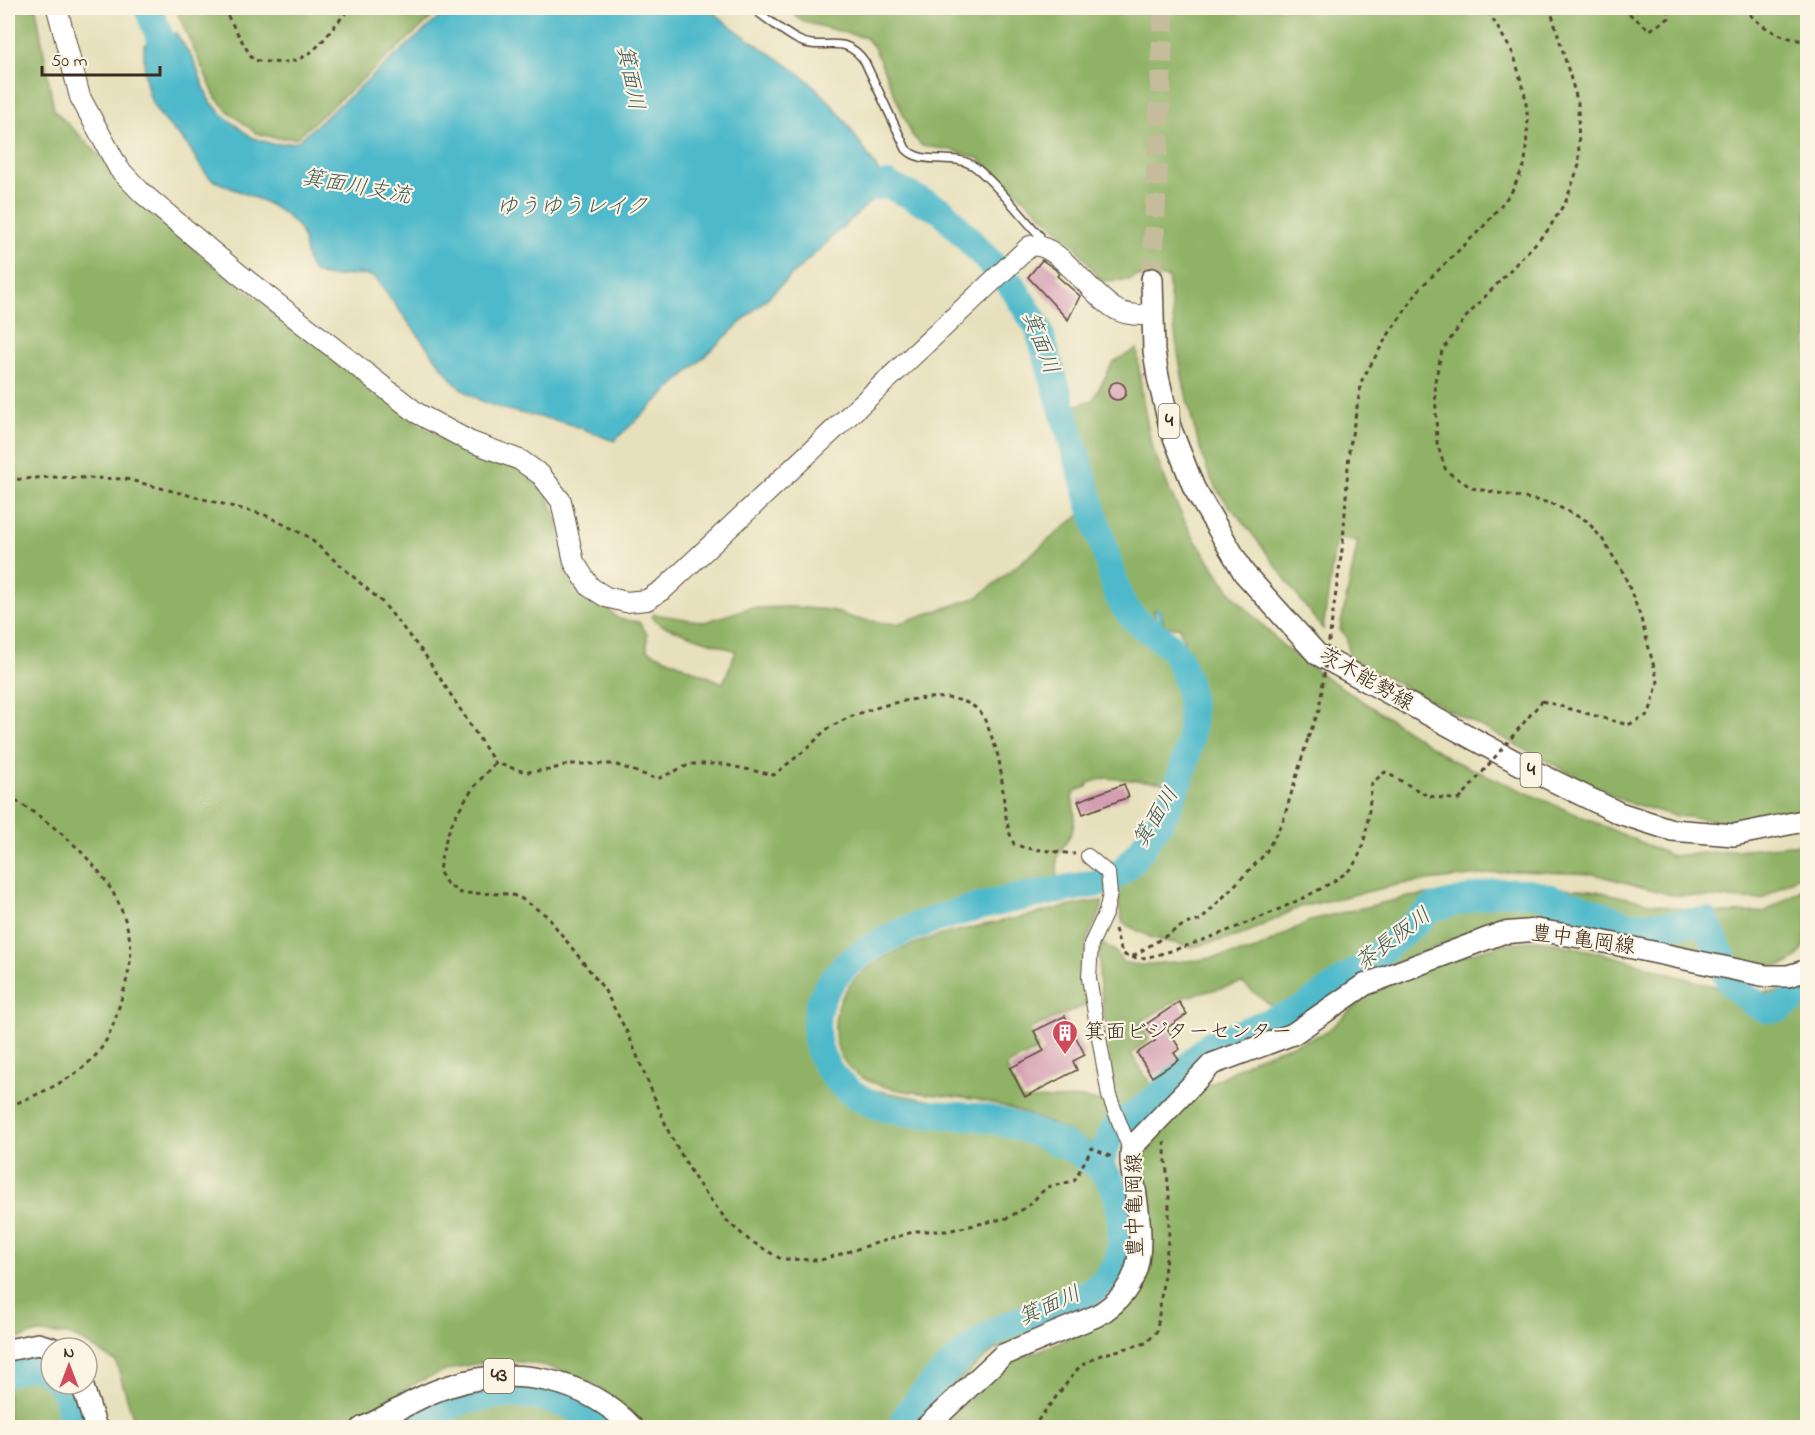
<svg xmlns="http://www.w3.org/2000/svg" width="1815" height="1435" font-family="'Indie Flower','Klee One',sans-serif">
<rect width="100%" height="100%" fill="#fcf5e5"/>
<filter id="ink" filterUnits="userSpaceOnUse"><feTurbulence type="fractalNoise" baseFrequency=".0167" numOctaves="2"/><feDisplacementMap in="SourceGraphic" scale="12" xChannelSelector="R" yChannelSelector="G"/><feConvolveMatrix kernelMatrix="1 2 1 2 8 2 1 2 1" color-interpolation-filters="sRGB"/></filter>
<filter id="wash" filterUnits="userSpaceOnUse"><feTurbulence type="fractalNoise" baseFrequency=".008" numOctaves="4" result="noise"/><feDisplacementMap in="SourceGraphic" scale="24" xChannelSelector="R" yChannelSelector="G"/><feGaussianBlur stdDeviation="1.35" result="paint"/><feColorMatrix in="noise" values="0 0 0 0 0 0 0 0 0 0 0 0 0 0 0 0 0 1.4 0 .05"/><feComposite in="paint" operator="in"/></filter>
<g filter="url(#wash)">
<rect width="100%" height="100%" fill="#e7e0bc"/>
<!-- forest -->
<path fill="#90b266" stroke="#666e42" stroke-width="1.5" d="M8,8h28l18,102 145,144 223,172 23,14 80,31 22,23 10,26 9,52 10,14 10,11 21,12 12,10 20,3 8,12v16l76,33 13,-32 -75,-26 -9,-8 2,-3 51,8 44,-14 43,-1 38,3 26,9 40,5 82,-27 103,-83c11,32 18,72 35,101 12,19 32,27 47,43 26,28 19,93 6,125l-63,-5 -18,5 -1,4 -9,3 -6,6 3,19 -3,17 -15,25 1,42c-65,14 -235,34 -234,126 1,26 12,47 34,62l132,25 64,21 53,26 11,16 7,19 5,36 -1,26 -5,17 -10,17 -22,18 -99,43 -57,50 -25,27 -265,-1c-65,-66 -142,-85 -228,-45 -20,10 -37,27 -58,37 -9,4 -20,6 -30,8h-194l-20,-65 -28,-18 -19,-9 -31,-2 -30,9z
M175,8h268l-147,130h-21l-19,-5 -26,-20 -14,-15z
M785,8h1022v799l-10,5 -59,10 -63,-6 -51,-15 -275,-143 -2,-19 -7,-10 18,-88 -22,-2 -13,90c-28,-33 -50,-70 -77,-103 -14,-18 -31,-34 -39,-57 -22,-62 -32,-126 -39,-192l-30,-1 -9,4 -28,1 -26,-36 -95,-86 -28,-9 -30,-4 -10,-11 -38,-88 -8,-9 -62,-16z
M1137,349l5,47 9,48 20,50 22,43 39,57 49,50 37,28 134,88 220,96 129,-12 6,10v17l-47,29 -88,-5 -79,-21 -77,-3 -115,13 -101,23 -58,28 -50,12 -40,-9 -29,-15 -9,-39c59,-44 91,-112 85,-186 -2,-24 -12,-48 -20,-71h-14l-5,-17h-6l3,17 -18,-15 -11,-17 -40,-129 4,-3 -18,-57 19,-6 20,-38z
M1517,885l75,5 77,17 52,6 44,-1 42,-26c0,31 8,82 -36,80l-225,-45 -47,1 -149,59 -57,42 -51,-40 -61,15 -41,24 9,18 -18,14 23,35 42,-42 12,9 -50,51 -32,22 -11,-27 -16,-126 1,-33 14,7 9,12 16,3 60,-5 54,-9 58,-31 97,-23z
M1102,901c2,11 -12,28 -15,40 -5,18 0,43 1,63l-58,25 8,21 -32,16 16,34 62,-2 22,5 13,31 -11,19c-41,-22 -79,-42 -125,-52 -37,-8 -87,-5 -120,-23 -19,-10 -28,-28 -28,-48 -3,-80 121,-99 178,-111 29,-6 59,-15 89,-18z
M1537,940c30,6 61,11 90,20 61,18 116,44 180,26v441l-870,1 71,-64 99,-42 22,-20 15,-24 6,-20 -1,-34 -6,-42 1,-26 30,-39 28,-29 54,-30 69,-25 43,-38 70,-33 67,-18z
M29,1375c30,14 30,23 38,52h-59v-44z
M502,1403c31,0 59,6 84,24h-155l34,-15z"/>
<!-- water -->
<path fill="#4db9ca" stroke="#447274" stroke-width="1.5" d="M450,8h260c28,29 65,45 96,71 34,28 57,70 82,106l-274,256c-16,-6 -32,-13 -48,-18 -40,-11 -83,-11 -113,-42l-78,-103c-20,-10 -40,5 -59,-5 -14,-7 -7,-34 -20,-48 -23,-26 -55,-30 -84,-46 -10,-6 -17,-24 -24,-33 -10,-13 -25,-24 -33,-38 -11,-19 -11,-42 -11,-63l32,-12 18,28 15,39 16,17 28,21 20,6 24,-2z"/>
<g fill="none" stroke-linecap="round" stroke-linejoin="round">
<!-- stream -->
<path stroke="#4db9ca" stroke-width="4.5" d="M1158,610l7,33"/>
<!-- river -->
<path stroke="#4db9ca" stroke-width="28" d="M148,8l26,64
M850,189l38,-4 54,26 70,75 26,41 80,268c16,37 48,37 61,65 28,60 4,128 -30,178 -11,17 -27,38 -46,44 -76,15 -288,40 -287,145 0,30 16,54 42,70 37,22 84,15 125,21 30,5 55,15 81,27 48,23 60,45 57,98 -4,62 -82,63 -123,87 -31,18 -84,66 -98,98
M1100,1165l4,-16 11,-21 37,-26 59,-58 92,-35 58,-41 72,-60 64,-16h32l52,15 47,18h39l38,-4 17,35 4,18 8,12 21,18 11,5 14,-1 28,-18
M8,1372l26,-7 17,9
M60,1384l5,6 10,38
M406,1428c18,-9 36,-20 55,-26 49,-15 105,-8 145,26"/>
</g>
<g id="blocks">
<!-- building -->
<path fill="#d39eb2" d="M1042,260l14,10 3,4 -2,2 23,20 -12,24 -40,-43z
M1108 391a9 9 0 1 1 18 0a9 9 0 1 1-18 0Z
M1124,784l5,13 -46,17 -5,-13z
M1179,1002l8,12 -20,14 13,21 -6,4 5,7 -27,17 -15,-24 18,-12 -10,-16z
M1065,1016l20,39 -12,6 4,9 -52,27 -15,-29 34,-17 -10,-20z"/>
</g>
</g>
<g filter="url(#ink)">
<use href="#blocks" fill-opacity="0" stroke="#554536" stroke-width="1.5"/>
<g fill="none" stroke-linecap="round" stroke-linejoin="round">
<!-- primary-tunnel -->
<path stroke="#c5bc9c" stroke-width="21" stroke-dasharray="21 10" stroke-linecap="butt" d="M1152,279l12,-271"/>
<defs>
<path id="lane" d="M752,8c15,10 30,24 46,32 25,13 46,-9 67,22l41,87c16,17 46,4 66,16 17,10 52,54 68,71l1,9"/>
<path id="street" d="M1088,856l20,17 2,21 -4,18 -15,32 -2,34 20,118 22,56"/>
<path id="secondary" d="M57,8l23,89 39,72 23,24 97,81 178,139 52,28 51,19 21,15 20,26 13,61 16,25 16,10 20,5 21,-2 18,-12 365,-342c28,-6 62,53 89,65 11,5 22,4 33,4"/>
<path id="primary" d="M1152,279l2,72 4,26 12,50 24,61 50,85 73,81 212,115 90,44 53,17 62,5 74,-15
M8,1350l30,-6 14,4
M82,1384l14,44
M362,1428c30,-13 57,-33 88,-42 64,-21 135,-8 183,42
M925,1428l78,-73 93,-39c52,-29 47,-75 39,-127 -2,-13 -6,-29 -3,-42l80,-83 81,-30 71,-49 138,-52 35,-3 49,8 180,38h22l20,-6"/>
</defs>
<!-- lane casing -->
<use href="#lane" stroke="#554536" stroke-width="10"/>
<!-- street casing -->
<use href="#street" stroke="#554536" stroke-width="16"/>
<!-- secondary casing -->
<use href="#secondary" stroke="#554536" stroke-width="22"/>
<!-- primary casing -->
<use href="#primary" stroke="#554536" stroke-width="24"/>
<!-- path -->
<path stroke="#554536" stroke-width="3" stroke-dasharray="4.5 4.5" stroke-linecap="butt" d="M223,8l30,52c59,10 61,-12 97,-52
M1622,8l28,22 19,-12 -1,-10
M1743,8c22,22 33,28 65,34
M8,480l43,-3 75,2 139,36 42,21 76,67 42,52 70,108 31,9 23,-2 20,-6h45l43,15 34,-15h30l53,11c12,-10 24,-19 36,-29 5,-5 10,-11 16,-16 30,-21 120,-48 151,-21 8,6 14,27 18,37 11,31 5,69 19,98l11,4 50,6
M1343,543l6,-92 13,-71 24,-42 35,-51 62,-60 28,-34 14,-29 3,-44 -3,-24 -11,-41 -28,-47
M1542,701l86,24 21,-11 9,-32 -18,-67 -16,-41 -21,-34 -16,-19 -36,-18 -79,-15 -26,-17 -9,-28 -2,-62 7,-30 24,-34 82,-87 18,-29 13,-36 -1,-62 -28,-95
M495,763c-32,35 -49,60 -56,108l8,13 13,9 50,1 12,5 25,17 57,73 24,45 42,101 27,47 31,40 21,18 32,19 40,1 95,-29h31l60,-13 20,-11 20,-20 27,-6 18,-33 22,10
M8,796c52,31 114,81 122,146 3,17 -4,42 -9,58 -5,17 -10,35 -21,50 -22,29 -60,43 -92,57
M1115,929l7,24c6,5 18,6 26,4 37,-7 181,-63 204,-90 17,-22 16,-58 20,-84l13,-11 43,24 31,4
M1133,956l52,-32 16,-4 64,-66 18,-33 25,-83
M1032,1428l48,-62 21,-11 45,-12 11,-12 12,-98v-39l-5,-54"/>
<!-- lane -->
<use href="#lane" stroke="#fff" stroke-width="7"/>
<!-- street -->
<use href="#street" stroke="#fff" stroke-width="14"/>
<!-- secondary -->
<use href="#secondary" stroke="#fff" stroke-width="20"/>
<!-- primary -->
<use href="#primary" stroke="#fff" stroke-width="21"/>
<!-- path-bridge -->
<path stroke="#554536" stroke-width="3" stroke-dasharray="4.5 4.5" stroke-linecap="butt" d="M1308,738l11,-28 24,-167
M1459,800l83,-99"/>
</g>
</g>
<!-- icons -->
<defs>
<symbol id="building-pin" viewBox="-11 -11 22 30"><path d="M0 17L-7.5 6A9.5 9.5 0 1 1 7.5 6Z" fill="#d1495b" stroke="#fcf5e5"/><path d="M-4-6H4V6H1V3H-1V6H-4ZM-2.5-4.3h1.7v1.8h-1.7ZM.8-4.3h1.7v1.8H.8ZM-2.5-1h1.7V.8h-1.7ZM.8-1h1.7V.8H.8Z" fill="#fff"/></symbol>
</defs>
<g fill-rule="evenodd">
<use href="#building-pin" x="1050" y="1018" width="30" height="40"/>
</g>
<g text-anchor="middle" dominant-baseline="central" stroke-width="4.5" stroke-linejoin="round" paint-order="stroke">
<!-- shield labels -->
<g fill="#fcf5e5" stroke="#75675a" stroke-width="1.5">
<rect x="1158.5" y="404" width="21" height="34" rx="4.5"/>
<rect x="1520.5" y="753" width="21" height="34" rx="4.5"/>
<rect x="484" y="1359" width="30" height="34" rx="4.5"/>
</g>
<g font-size="20" font-weight="bold" fill="#3b2a1e">
<text x="1169" y="421">4</text>
<text x="1531" y="770">4</text>
<text x="499" y="1376">43</text>
</g>
<!-- street labels -->
<g font-size="21" fill="#3b2a1e" stroke="#fcf5e5">
<text transform="translate(1366 680) rotate(30)">茨木能勢線</text>
<text transform="translate(1583 941) rotate(8)">豊中亀岡線</text>
<text transform="translate(1136 1205) rotate(-91)">豊中亀岡線</text>
</g>
<!-- poi labels -->
<g font-size="21" fill="#3b2a1e" stroke="#fcf5e5" text-anchor="start">
<text x="1084" y="1033">箕面ビジターセンター</text>
</g>
<!-- water labels -->
<g font-size="22" font-style="italic" fill="#415c5a" stroke="#fcf5e5">
<text transform="translate(629 78) rotate(79)">箕面川</text>
<text transform="translate(356 188) rotate(10)">箕面川支流</text>
<text x="572" y="208">ゆうゆうレイク</text>
<text transform="translate(1039 343) rotate(69)">箕面川</text>
<text transform="translate(1157 818) rotate(-58)">箕面川</text>
<text transform="translate(1394 940) rotate(-37)">茶長阪川</text>
<text transform="translate(1050 1307) rotate(-24)">箕面川</text>
</g>
</g>
<!-- margin -->
<rect width="1815" height="1435" fill="none" stroke="#fcf5e5" stroke-width="30"/>
<!-- north arrow -->
<g transform="translate(69 1366)"><circle r="28" fill="#fcf5e5" stroke="#afa495" stroke-width="1.5"/>
<path d="M0-4.5L10 22L0 15L-10 22Z" fill="#d1495b"/>
<text y="-9" font-size="16" font-weight="bold" text-anchor="middle" fill="#3b2a1e">N</text>
</g>
<!-- scale -->
<path d="M42 66v9h118v-9" fill="none" stroke="#3b2a1e" stroke-width="3"/>
<text x="51" y="66" font-size="18" fill="#3b2a1e" stroke="#fcf5e5" stroke-width="4.5" paint-order="stroke">50 m</text>
</svg>
